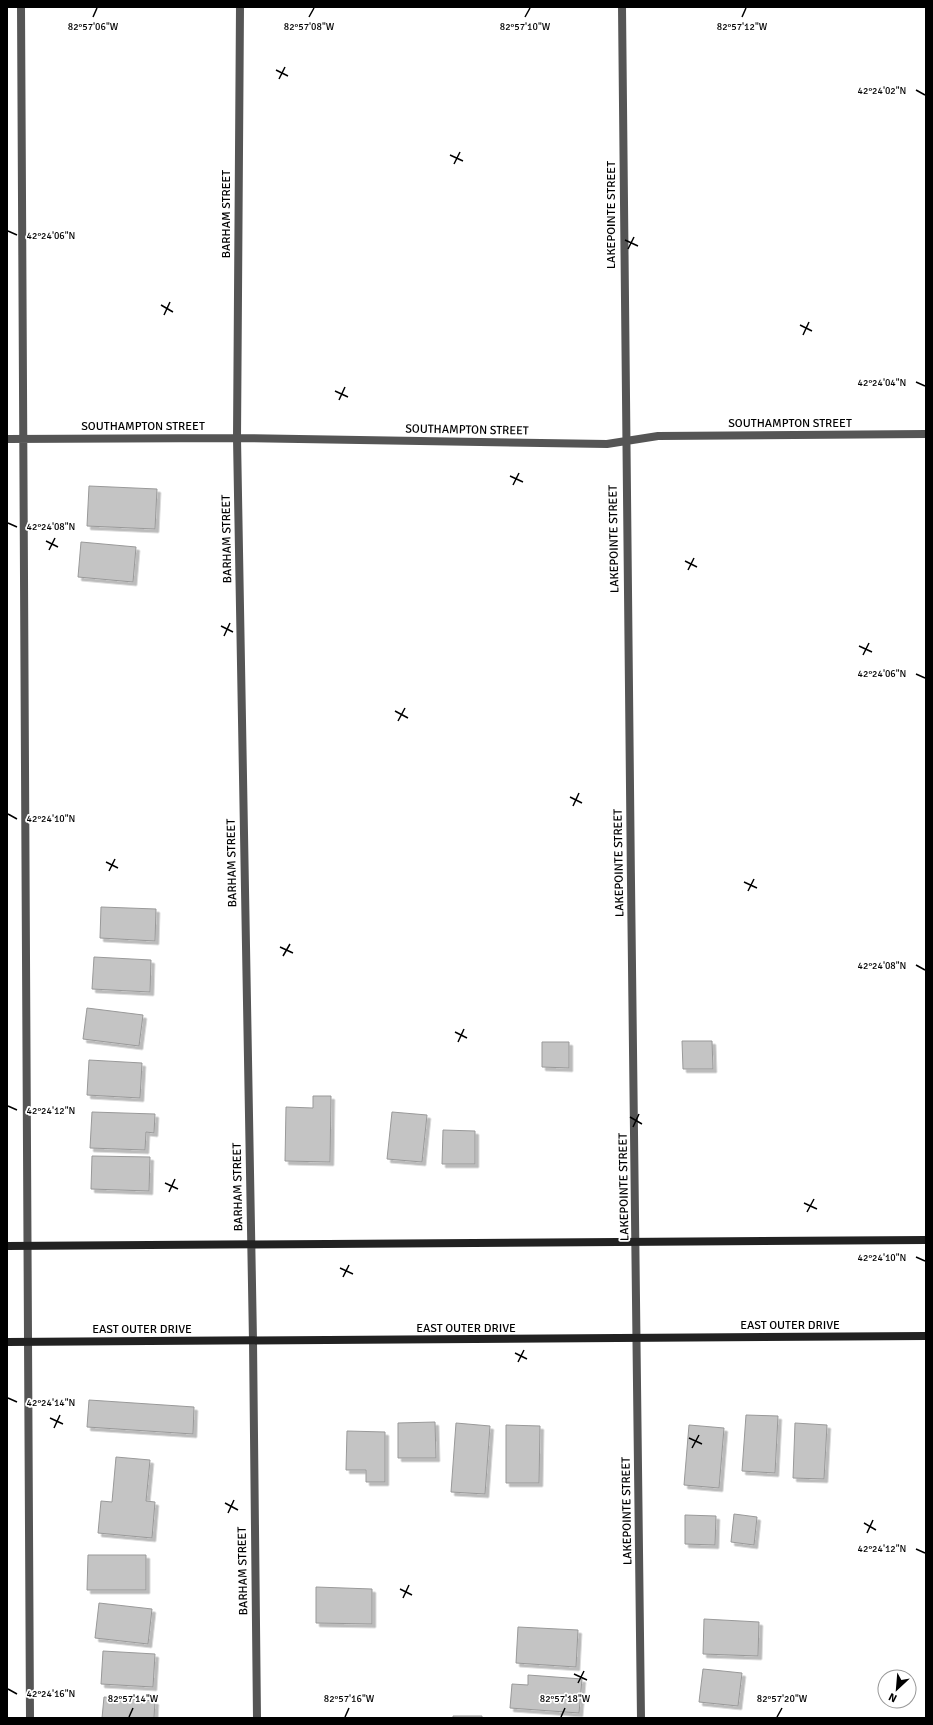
<svg xmlns="http://www.w3.org/2000/svg" width="933" height="1725" font-family="Signika,sans-serif">
<defs>
<filter id="shadow"><feDropShadow dx="3.5" dy="3.5" stdDeviation="0" flood-color="#0004"/></filter>
</defs>
<rect width="100%" height="100%" fill="#fff"/>
<!-- building -->
<path fill="#c4c4c4" stroke="#999" filter="url(#shadow)" d="M89,486l68,3 -2,40 -68,-3z
M81,542l55,5 -3,35 -55,-5z
M101,907l55,2 -1,32 -55,-3z
M94,957l57,3 -1,32 -58,-3z
M87,1008l56,7 -4,31 -56,-7z
M682,1041h30l1,28h-30z
M542,1042h27v26l-27,-1z
M89,1060l53,3 -2,35 -53,-3z
M313,1096h18l-1,66 -45,-1 1,-54 27,1z
M92,1112l63,2 -1,19 -8,-1 -1,18 -55,-2z
M392,1112l35,3 -5,47 -35,-3z
M443,1130l32,1v33h-33z
M92,1156l58,1 -1,34 -58,-2z
M89,1400l105,7 -1,27 -106,-7z
M746,1415l32,1 -3,57 -33,-2z
M435,1422l1,36h-38v-35z
M456,1423l34,3 -5,68 -34,-2z
M795,1423l32,2 -3,54 -31,-1z
M506,1425l34,1 -1,57h-33z
M689,1425l35,3 -5,60 -35,-3z
M347,1431l38,1v50h-19v-12h-20z
M116,1457l34,3 -4,41 9,1 -3,36 -54,-5 3,-32 11,1z
M734,1514l23,3 -3,28 -23,-3z
M685,1515l31,1 -1,29 -30,-1z
M88,1555h58v35h-59z
M316,1587l56,2v35l-56,-1z
M99,1603l53,6 -4,35 -53,-6z
M704,1619l55,3 -1,34 -55,-2z
M518,1627l60,3 -2,37 -60,-4z
M103,1651l52,3 -2,33 -52,-3z
M703,1669l39,4 -4,33 -39,-4z
M528,1675l54,4 -3,34 -69,-5 2,-24 16,1z
M104,1697l51,4 -1,17h-52z
M453,1716h29v2h-29z"/>
<g fill="none" stroke-linecap="round" stroke-linejoin="round">
<!-- street -->
<path stroke="#555" stroke-width="8" d="M21,7l9,1711
M240,7l-3,431 16,903 4,377
M622,7c3,570 14,1141 19,1711
M7,439l230,-1 370,6 51,-8 268,-2"/>
<!-- secondary -->
<path stroke="#222" stroke-width="8" d="M7,1246l919,-6
M7,1342l919,-6"/>
</g>
<!-- ticks -->
<path fill="none" stroke="#000" stroke-width="1.5" d="M93,17l4,-9M309,17l5,-9M525,17l5,-9M742,17l4,-9M276,70l12,6M279,79l6,-12M916,90l9,5M450,155l13,6M454,164l6,-12M8,231l9,4M625,240l13,6M628,249l6,-12M161,305l12,7M164,315l6,-13M800,325l12,6M803,335l6,-13M916,382l9,4M335,391l13,6M339,400l6,-13M510,476l13,6M513,485l6,-12M8,523l9,4M46,541l12,6M49,550l6,-12M685,561l12,6M688,570l6,-12M221,626l12,6M224,636l6,-13M859,646l13,6M863,655l6,-12M916,674l9,4M395,711l13,7M398,721l7,-13M570,797l12,6M573,806l6,-13M8,814l9,5M106,862l12,6M109,871l6,-12M744,882l13,6M748,891l6,-12M280,947l13,6M283,956l7,-12M916,965l9,5M455,1032l12,6M458,1042l6,-13M8,1106l9,4M630,1117l12,7M633,1127l6,-13M165,1183l13,6M169,1192l6,-13M804,1203l13,6M807,1212l7,-13M916,1257l9,4M340,1268l13,6M343,1277l6,-12M515,1353l12,6M518,1362l6,-12M8,1398l9,4M50,1418l13,6M54,1428l6,-13M689,1438l13,6M692,1448l7,-13M225,1503l13,7M228,1513l6,-13M864,1523l12,7M867,1533l6,-13M916,1549l9,4M400,1589l12,6M403,1598l6,-13M574,1674l13,6M578,1683l6,-12M8,1689l9,5M129,1717l4,-9M345,1717l4,-9M561,1717l4,-9M777,1717l5,-9"/>
<g text-anchor="middle" dominant-baseline="central" stroke-width="3.5" stroke-linejoin="round" paint-order="stroke">
<!-- street labels -->
<g font-size="12" fill="#000" stroke="#fff">
<text transform="translate(226 214) rotate(-90)">BARHAM STREET</text>
<text transform="translate(611 215) rotate(-90)">LAKEPOINTE STREET</text>
<text x="790" y="423">SOUTHAMPTON STREET</text>
<text x="143" y="426">SOUTHAMPTON STREET</text>
<text transform="translate(467 430) rotate(1)">SOUTHAMPTON STREET</text>
<text transform="translate(227 539) rotate(-91)">BARHAM STREET</text>
<text transform="translate(614 539) rotate(-91)">LAKEPOINTE STREET</text>
<text transform="translate(232 863) rotate(-91)">BARHAM STREET</text>
<text transform="translate(619 863) rotate(-91)">LAKEPOINTE STREET</text>
<text transform="translate(238 1187) rotate(-91)">BARHAM STREET</text>
<text transform="translate(624 1187) rotate(-91)">LAKEPOINTE STREET</text>
<text x="790" y="1325">EAST OUTER DRIVE</text>
<text x="466" y="1328">EAST OUTER DRIVE</text>
<text x="142" y="1329">EAST OUTER DRIVE</text>
<text transform="translate(627 1511) rotate(-91)">LAKEPOINTE STREET</text>
<text transform="translate(243 1571) rotate(-91)">BARHAM STREET</text>
</g>
</g>
<g font-size="10" text-anchor="middle" fill="#000" stroke="#fff" stroke-width="3.5" stroke-linejoin="round" paint-order="stroke">
<text x="93" y="30">82°57'06"W</text>
<text x="309" y="30">82°57'08"W</text>
<text x="525" y="30">82°57'10"W</text>
<text x="742" y="30">82°57'12"W</text>
<text x="882" y="94">42°24'02"N</text>
<text x="51" y="239">42°24'06"N</text>
<text x="882" y="386">42°24'04"N</text>
<text x="51" y="530">42°24'08"N</text>
<text x="882" y="677">42°24'06"N</text>
<text x="51" y="822">42°24'10"N</text>
<text x="882" y="969">42°24'08"N</text>
<text x="51" y="1114">42°24'12"N</text>
<text x="882" y="1261">42°24'10"N</text>
<text x="51" y="1406">42°24'14"N</text>
<text x="882" y="1552">42°24'12"N</text>
<text x="51" y="1697">42°24'16"N</text>
<text x="133" y="1702">82°57'14"W</text>
<text x="349" y="1702">82°57'16"W</text>
<text x="565" y="1702">82°57'18"W</text>
<text x="782" y="1702">82°57'20"W</text>
</g>
<!-- border -->
<rect width="933" height="1725" fill="none" stroke="#000000" stroke-width="16"/>
<!-- north arrow -->
<g transform="translate(897 1689) rotate(206)"><circle r="19" fill="#ffffff" stroke="#999999"/>
<path d="M0-3L7 15L0 10L-7 15Z" fill="#000000"/>
<text y="-6" font-size="11" font-weight="bold" text-anchor="middle" fill="#000000">N</text>
</g>
</svg>
